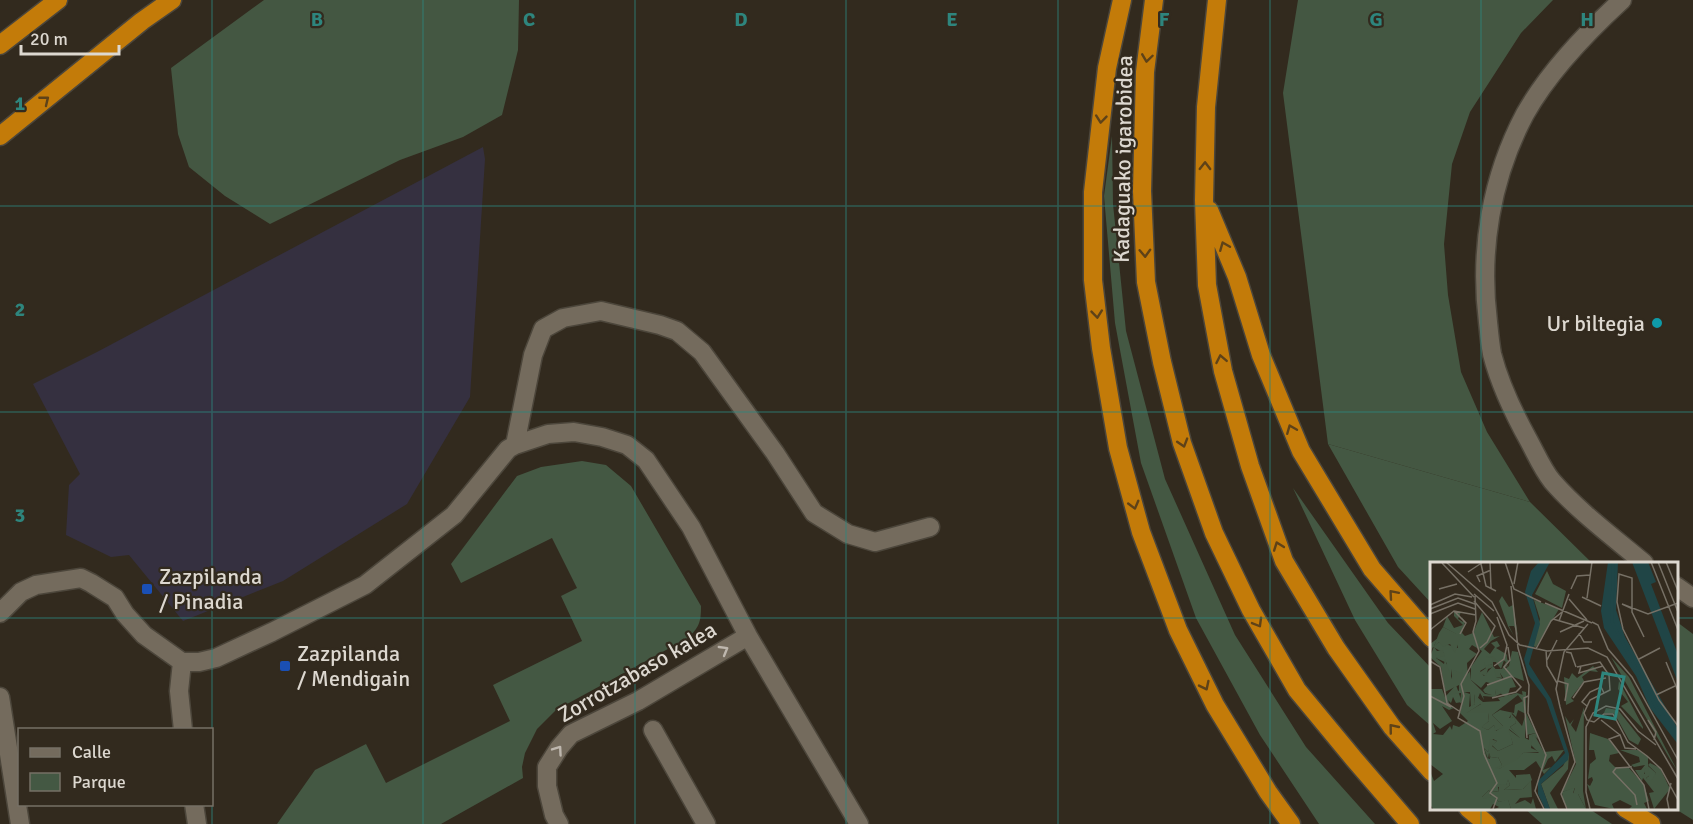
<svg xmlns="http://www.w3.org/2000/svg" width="1693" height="824" font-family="Signika,sans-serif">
<rect width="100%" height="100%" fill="#322a1e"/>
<!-- education -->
<path fill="#353040" d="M483,147l2,12 -15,238 -63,107 -124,77 -100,40 -54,-66 -18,2 -45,-22 3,-50 11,-11 -47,-90 64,-32z"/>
<!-- green -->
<path fill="#445843" d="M1112,136l1,68 13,127 39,148 70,156 71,112 69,77h-56l-59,-89 -64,-117 -55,-155 -26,-140 -11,-127z
M1328,444l202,58 62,61h-160v41l-34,-37z
M582,461l24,4 25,21 70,120c0,17 -2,21 -13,32l-132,72 -19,19 -12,24 -3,14 1,11 -82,46h-164l38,-54 51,-26 20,39 124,-62 -17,-36 89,-44 -21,-45 16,-8 -25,-50 -91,45 -10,-19 66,-88 24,-9z
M1293,488l95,135 44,46v58l-25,-22 -52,-85z
M1677,622l16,12v186l-19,-12h2z
M1524,808h64l24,16h-70z"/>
<!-- forest -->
<path fill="#445742" d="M264,0h255l-1,50 -16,65 -39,22 -63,23 -130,64 -45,-28 -36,-29 -11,-33 -7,-66z
M1298,0h255l-32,33 -51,79 -18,52 -8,80 4,51 13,77 26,60 43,70 -202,-58 -45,-351z"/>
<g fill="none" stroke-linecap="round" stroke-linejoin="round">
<defs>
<path id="minor" d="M1622,0c-36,33 -73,71 -97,114 -34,64 -46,137 -37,208 1,10 2,21 4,32 8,31 22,60 37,87 7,13 14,29 23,40 26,30 61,56 92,82
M515,445l18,-90 10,-26 20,-11 38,-7 59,14 17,6 25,21 73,101 39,60 34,21 27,8 55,-15
M1676,586l17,12
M0,613l21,-21 15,-7 45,-7 10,5 24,15 10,16 19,21 38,27
M182,662h17l17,-4 56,-26 93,-47 89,-70 54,-66 7,-4 33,-11 26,-2 28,5 25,8 19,15 45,67 57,109 111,188
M182,662l-3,29 4,39
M0,697l20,127
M653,730l53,94
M194,804l3,20
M559,824l-5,-9 -7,-29v-19l12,-19 12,-14 67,-33 110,-65"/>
<path id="highway" d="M1122,0l-15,68 -14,124v88l8,68 17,100 23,84 37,98 37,75 53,87 23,32
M1154,0l-9,72 -3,119 4,91 16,80 20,81 32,90 37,77 46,80 57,69 56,65
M1217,0l-11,107 -2,93 3,85 16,86 27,95 34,95 52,87 56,79 40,45
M0,45l58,-45
M0,136l142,-115 30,-21
M1209,210l28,67 24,78 40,96 71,118 60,69
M1468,808l19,16
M1625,808l26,16"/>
</defs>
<!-- minor casing -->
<use href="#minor" stroke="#4c463b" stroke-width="21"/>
<!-- highway casing -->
<use href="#highway" stroke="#4c463b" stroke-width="21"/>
<!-- minor -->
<use href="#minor" stroke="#746b5d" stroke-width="18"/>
<!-- highway -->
<use href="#highway" stroke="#c37b09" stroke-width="18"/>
</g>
<!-- one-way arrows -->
<defs><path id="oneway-chevron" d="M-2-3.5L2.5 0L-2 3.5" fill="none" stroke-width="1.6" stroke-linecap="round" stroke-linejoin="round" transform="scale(1.5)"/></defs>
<g stroke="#5e4218">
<use href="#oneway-chevron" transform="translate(1147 58) rotate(98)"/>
<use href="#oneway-chevron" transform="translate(45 100) rotate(-39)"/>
<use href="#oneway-chevron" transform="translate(1101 119) rotate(96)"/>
<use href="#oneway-chevron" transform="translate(1205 166) rotate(-89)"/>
<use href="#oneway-chevron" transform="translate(1224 246) rotate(-112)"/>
<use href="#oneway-chevron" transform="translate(1145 253) rotate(88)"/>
<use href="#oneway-chevron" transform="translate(1097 314) rotate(84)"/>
<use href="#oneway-chevron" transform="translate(1221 359) rotate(-101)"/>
<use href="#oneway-chevron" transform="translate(1291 429) rotate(-112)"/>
<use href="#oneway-chevron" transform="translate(1183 443) rotate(73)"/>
<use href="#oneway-chevron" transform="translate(1134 505) rotate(75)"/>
<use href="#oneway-chevron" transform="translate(1278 546) rotate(-110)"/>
<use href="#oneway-chevron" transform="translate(1393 594) rotate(-131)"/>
<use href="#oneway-chevron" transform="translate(1258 623) rotate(60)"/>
<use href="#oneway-chevron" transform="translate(1205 686) rotate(64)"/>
<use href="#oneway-chevron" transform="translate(1393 728) rotate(-129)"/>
</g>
<g stroke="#beb7ae">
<use href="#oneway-chevron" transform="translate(724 650) rotate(-30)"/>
<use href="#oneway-chevron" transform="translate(558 750) rotate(-55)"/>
</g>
<!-- grid -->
<path fill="none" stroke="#2e857d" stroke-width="1.5" stroke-opacity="0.55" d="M212,0v824M423,0v824M635,0v824M846,0v824M1058,0v824M1270,0v824M1481,0v563M0,206h1693M0,412h1693M0,618h1432M1676,618h17M1481,808v16"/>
<!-- markers -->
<circle fill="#0f9aa8" stroke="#322a1e" stroke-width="2" cx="1657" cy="323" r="6"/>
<g fill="#1a4fb4" stroke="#322a1e" stroke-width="2">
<rect x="141" y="583" width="12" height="12" rx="3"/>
<rect x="279" y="660" width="12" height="12" rx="3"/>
</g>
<g text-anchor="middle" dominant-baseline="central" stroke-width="4.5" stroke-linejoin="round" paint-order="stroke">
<!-- street labels -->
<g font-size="22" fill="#ddd8d0" stroke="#322a1e">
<text transform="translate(1123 159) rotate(-89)">Kadaguako igarobidea</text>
<text transform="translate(637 672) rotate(-30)">Zorrotzabaso kalea</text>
</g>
<!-- poi labels -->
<g font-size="22" fill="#ddd8d0" stroke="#322a1e" text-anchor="start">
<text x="1645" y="323" text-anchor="end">Ur biltegia</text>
<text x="159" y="576">Zazpilanda<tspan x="159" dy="25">/ Pinadia</tspan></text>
<text x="297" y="653">Zazpilanda<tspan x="297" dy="25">/ Mendigain</tspan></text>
</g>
</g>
<!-- overview -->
<g transform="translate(1430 562)">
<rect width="248" height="248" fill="#322a1e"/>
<path d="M117,9l6,13 13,7 -4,17 -27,-14zM72,34l7,11 4,-2 5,31 -4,-10h-5l5,10 -6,-10 -9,-25zM104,38l25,9 -23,38 -3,-1 7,-27zM24,49l7,1 -3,7 5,3 -1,-5 3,5 -3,11 3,3 8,-3 9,-21 12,25 6,-1 -9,5 -7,8 6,5 5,-7 -4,-4 6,-2 3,5 -4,2 10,6 2,8 -4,-2 -3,9 -8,-11 -1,6 -12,7 4,5 9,-10 5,6 -2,5 8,2 -4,-6 9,-7 3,-15 6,1 6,29 -13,-5 5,11 -6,1 -3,10 -11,-8 -1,6 -10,-3 -2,-3 7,-7 -4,-1 -5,6 -10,-8v-13l11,-16 -10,-6 -3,4 8,5 -10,9 1,15 -16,1v-10l-2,15 -6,-2 3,-19 -11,-5 8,-5 -11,-6 -3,6v-9l8,-6 -4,8 5,-4 19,6 -2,-14 -13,-7 4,-11 7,12 9,-3 -9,-9zM163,104l5,6 -8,-1 -8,6 2,4 -13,17 3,3 -8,4 -2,-28 5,2 3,-6 5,5zM26,123l6,17 -6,1 -3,-6 -2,6 -3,-3 2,5 -4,-4 3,5 5,2 -5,2 -7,-4 10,15 -12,8 -7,-6 3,9 -3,2 10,1 7,-9 2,4 1,-5 6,2 9,-6 -8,-8 4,-21 6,2 -1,13 6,-3 -1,-11 8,10 -15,10h21l1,8 -7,6 6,3 6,-5 2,6 7,-5 -11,-11 8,-5 14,3 1,-8 8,-4 1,4 -2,-14 4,1v21l10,20 -10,2v-21l-8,-4 -2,7 -4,-4 -3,5 5,-1 2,6 -6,4 13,13 -14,-11 4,15 -15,7 -6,-6 5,-4 -4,-2 -5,13 -4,-4 3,10 3,1 -1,-6 2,5 7,-1 4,8 -3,4 24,-16h16l-11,-11 6,-8 10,18 20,-2 -9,12 -3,-6 -4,3 -5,11 8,-3 -7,7 -8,-13 -12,9h-15l7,8v-3l14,-1 2,6 -9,9 -19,1 6,-5 -2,-5 -2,6 -8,1 1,5 -6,-1 -2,5 -2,-6 -7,7h13l4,5 9,-3 3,10h-16l4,-2 -6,-3 -3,5h-57l-3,-5v-33l4,10 9,-7 -13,-10v-75h12l3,8zM160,171l18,6 11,14 -9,2 -1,6 6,6 14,1 15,17 5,16 -5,2 3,6h-18l3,-3 -12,-6 -8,4 2,5 -19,-4 -8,-21 3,2 3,-6 -1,-3 -4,2 2,-15 6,-5 -2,-9h-5zM190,188h18l10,7v9l8,7 -2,9 -3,2 -5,-6 3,-2 -3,-8 -4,13 -7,-11h6l4,-5 -11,2 -3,-2 9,-3 -1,-5zM139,192l-1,15 -18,24 8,16h-8l-9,-25 22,-18zM145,225l-2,6 5,1 8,15h-18l-5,-8 -1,-9z" fill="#445843"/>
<path d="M13,65l18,9 -6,17 -5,-9 -7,3 -4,-5 -5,5 3,4 6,-1 2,6 -9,2 8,6 1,-5 7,20 2,-9 7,3 2,-4v7l5,2 -1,-3 3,-4 1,9 14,14 10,1 1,-6 6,4 -8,4 -11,-1 1,4 -4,-7 -2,5 5,4 17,-1 -2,-3 19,-5 6,2 2,9 -7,-9 -26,20 12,12 -9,4 -1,-6 -6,5 -7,-3 8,-6 -1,-8h-22l15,-9 -7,-10 1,10 -4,3 -1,-15h-6l-1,10 -3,1 1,-10 -12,2 5,-6 5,2v-6l-14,7 -4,-25 -11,-10 9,-24zM77,92l-1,6h3l-4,5 4,1 -5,1 2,6h-6l2,5 -6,-1 -2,-8h8l4,-7 -3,-2 -3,2h-7v5l-5,2 -2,7 -7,-3 7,-5 -2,-6 1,4 7,-2v-6l-6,-1 7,-1 6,6zM181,95l18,20 48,93 -6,-9zM189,119l24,46v2l-22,-23 7,-4 -10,-13zM154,145l-1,84 3,18 -8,-15h-5l2,-6 -13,4 14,-28 -11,-48 5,8 4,-5 -3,6 5,7zM176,146l12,2 23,29 -3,6 -9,-5 -15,-27h-10zM81,151l11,13 4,-13 -1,25 4,2v-5l7,-2 2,6 -5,-4 -2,13 9,4 -17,1 -6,7 -18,9 -4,-1 7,-3 -4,-8 -7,1 -2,-5 -1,6 -4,-11 4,4 2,-13 7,2 -5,5 6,5 15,-7 -5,-15 12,9 -10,-11 6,-4 -3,-6 -3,4zM220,201l10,5 10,21 -16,20 -5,-16 5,-1 -14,-18h5l-1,-5 4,-2 2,8 -4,3 5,3 5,-8 -8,-8zM62,211l5,10 -6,7h-2l2,6 1,-5 7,1v-8l7,1 2,-6 2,6 -6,5 19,-1 8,-9 1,17 -12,1 -5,6 10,-4 6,4 2,-6 3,11h-25l-3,-9 -9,2 -4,-5 -12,2 -1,-2 13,-13z" fill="#445742"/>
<path d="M109,0h11l-18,33 8,29 -11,40 22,35 18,55 -1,6 -27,24 9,25h-5l-7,-15v-13l27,-28 -19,-54 -18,-24 -4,-16 11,-36 -10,-31 6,-21zM178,0h10l-2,48 9,27 52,90v16l-27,-35 -14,-32 -32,-48 -3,-17zM202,0h16l8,20 -5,2 26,68v28z" fill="#204546"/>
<path fill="none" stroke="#204546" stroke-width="3" d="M183,0l-1,60 45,87 21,25"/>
<path fill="none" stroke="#767065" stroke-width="1.5" d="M16,0l46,40 17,33 11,10 27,6 41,-3 19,9 71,122M60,0l1,26M75,0l9,27 27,13M221,0l27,68M228,0l20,50M236,0l12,29M12,1l32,34M51,2l5,22 10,5M38,10l15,-10M50,20l-3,-6 14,-6M84,22l4,-22M81,24l7,62 11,37 -1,28 18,42 -11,36 9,18M9,27l18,-5M141,27l6,-13 13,-1M44,32l20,17M45,34l1,25 -3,11 6,19 -18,33 3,12 -6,22 22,13 4,23 13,29 -7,10 7,5 -4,11M152,35l19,9M157,36l5,-36M139,37l18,21M44,39l21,25 -8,16 -7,6M115,41l47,20M0,43l25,-11 17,3M0,47l28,-11 17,6M203,47l-11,-5 26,10 30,-11M24,49l12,12 -6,11M0,52l28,-11 17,6M123,57l31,9M129,59l10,-27M162,60l6,3 10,24 24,28 46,83M0,68l24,-19 22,4M130,70l24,-11M149,71l5,9h8M214,75l-12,-25v-34l-13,-4 -2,28 6,27 36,71 19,26M106,87l15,-28 11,-9M116,88l1,16 10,17M136,90l5,1 5,14M209,97l21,-11M117,98l10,-20M0,99l10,6 7,36 12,8M236,100l12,29M64,104l10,-7 3,-14 -10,-28M151,104l-2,7 24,-7M147,105l23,-5 9,13 1,15 -20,10 -6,13 3,7 7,2 10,-8h9l15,28 19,14M128,119l10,3 -3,17M57,123l25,-9M226,133l19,-9M0,134l21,11M62,136l24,-6 5,-5 -17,-20 6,-7 -2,-13M143,136l11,-16 22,-4M157,144l-5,-4 8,-10 11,-5 3,6M130,145l15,55 -14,32 6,15M130,145l-4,-18 8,-37 24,-28M171,158l19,15M218,158l8,12 -2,8M97,176l-3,-40 4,-2M206,187l-11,-1 -5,-13 -11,4 35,46 5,24M217,194l14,13 17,31M202,205l-16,1 -3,4 22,23 2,10M160,247l-4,-17v-65l7,-14 13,-7 14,3 18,22 18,14M239,247l-2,-10 4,-16"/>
<path fill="#2e857d" fill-opacity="0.15" stroke="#2e857d" stroke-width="3" d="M173,111l21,4 -9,42 -20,-4z"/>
<rect width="248" height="248" fill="none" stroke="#ddd8d0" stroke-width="3"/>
</g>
<g font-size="20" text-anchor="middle" font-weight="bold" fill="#2e857d" stroke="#322a1e" stroke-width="4.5" stroke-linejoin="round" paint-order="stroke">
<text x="317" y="26">B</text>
<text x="529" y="26">C</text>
<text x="741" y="26">D</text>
<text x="952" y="26">E</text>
<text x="1164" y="26">F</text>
<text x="1376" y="26">G</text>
<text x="1587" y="26">H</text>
<text x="20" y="110">1</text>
<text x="20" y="316">2</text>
<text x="20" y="522">3</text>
</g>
<!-- legend -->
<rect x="18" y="728" width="195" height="78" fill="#322a1e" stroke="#767065" stroke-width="1.5"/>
<rect x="30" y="748" width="30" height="9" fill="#746b5d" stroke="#767065" stroke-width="1.5"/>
<text x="72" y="758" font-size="18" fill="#ddd8d0">Calle</text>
<rect x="30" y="773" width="30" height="18" fill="#445843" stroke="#767065" stroke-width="1.5"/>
<text x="72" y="788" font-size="18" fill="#ddd8d0">Parque</text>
<!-- scale -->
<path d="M21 45v9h98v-9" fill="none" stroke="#ddd8d0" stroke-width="3"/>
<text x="30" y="45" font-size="18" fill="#ddd8d0" stroke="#322a1e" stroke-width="4.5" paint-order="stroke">20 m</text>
</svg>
